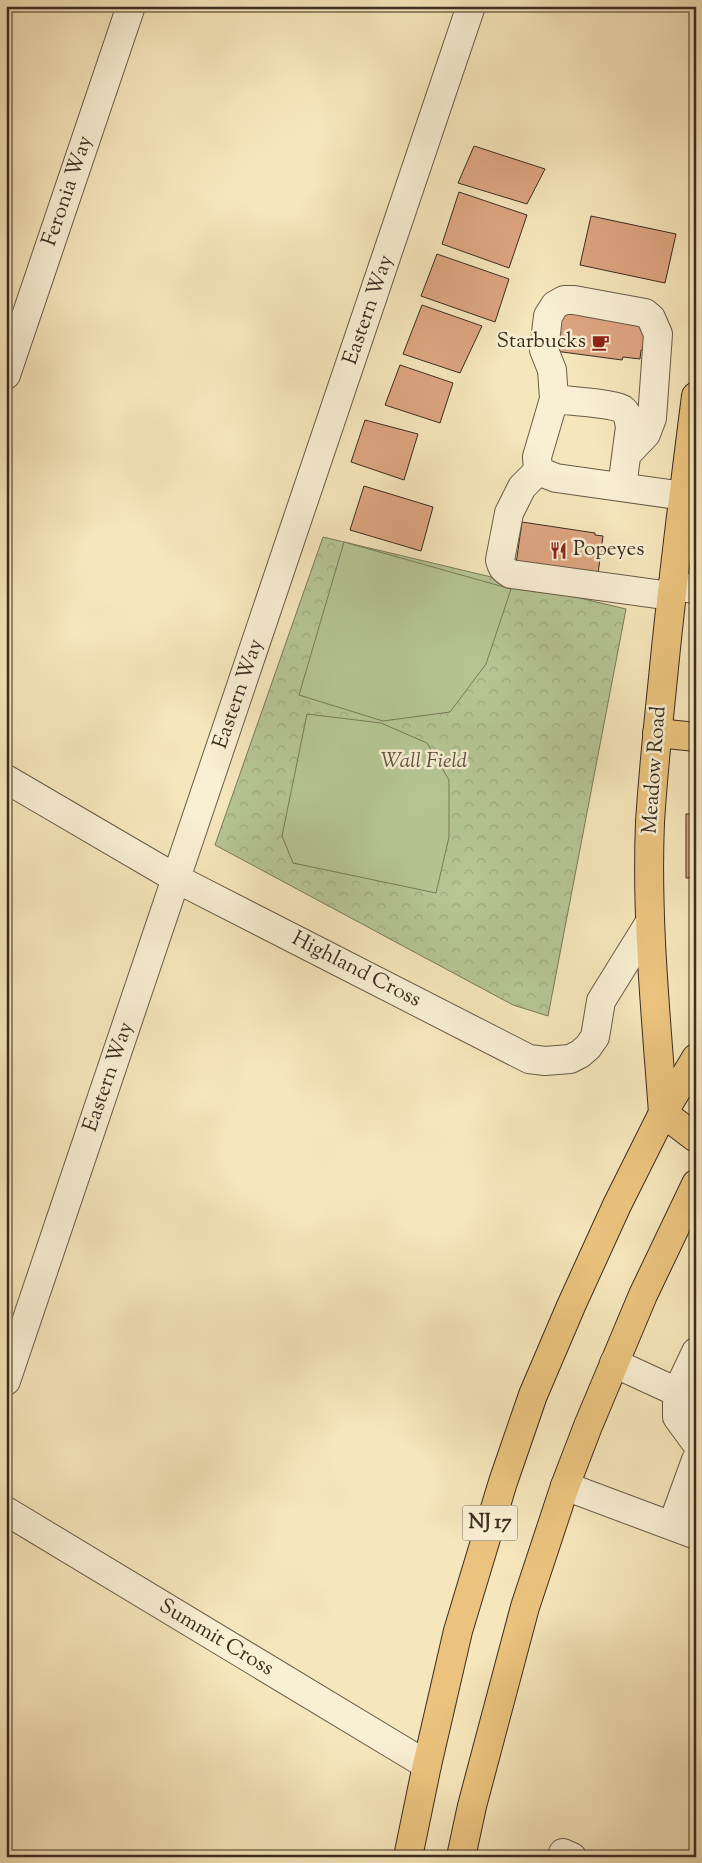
<svg xmlns="http://www.w3.org/2000/svg" width="702" height="1863" font-family="'Sorts Mill Goudy',serif">
<defs>
<pattern id="forest-crowns" width="20" height="18" patternUnits="userSpaceOnUse" patternTransform="scale(1.25)"><rect width="20" height="18" fill="#b6c695"/><path d="M2 6a3 3 0 1 1 6 0M12 15a3 3 0 1 1 6 0" fill="none" stroke="#9daa80"/></pattern>
</defs>
<rect width="100%" height="100%" fill="#f6e6bb"/>
<filter id="stains"><feTurbulence type="fractalNoise" baseFrequency=".004" numOctaves="4"/><feColorMatrix values="0 0 0 0 .2 0 0 0 0 .09 0 0 0 0 .02 0 0 0 .5 -.17"/></filter>
<radialGradient id="worn" r=".72"><stop offset=".6" stop-color="#630" stop-opacity="0"/><stop offset="1" stop-color="#630" stop-opacity=".3"/></radialGradient>
<!-- forest -->
<path fill="url(#forest-crowns)" stroke="#787a5b" d="M323,537l303,72 -78,407 -35,-11 -298,-160z"/>
<!-- pitch -->
<path fill="#b6c695" stroke="#787a5b" d="M344,542l167,47 -25,75 -36,48 -67,9 -84,-26z
M307,714l74,9 46,20 22,37v57l-13,56 -143,-30 -11,-27z"/>
<!-- building -->
<path fill="#dda581" stroke="#3a2d21" d="M474,146l71,23 -18,35 -69,-21z
M459,192l68,23 -18,53 -67,-24z
M591,216l85,18 -11,49 -85,-18z
M437,254l72,25 -14,43 -74,-26z
M422,305l60,21 -22,47 -57,-19z
M562,311l82,14 1,9 -2,16h-2l-1,9 -17,-2 -1,3 -67,-9z
M400,365l53,18 -13,40 -55,-18z
M365,420l53,14 -14,46 -53,-18z
M364,486l69,21 -12,44 -71,-21z
M522,522l73,11v2l8,1 -5,38 -82,-10z
M686,814h10v64h-10z"/>
<g fill="none" stroke-linecap="round" stroke-linejoin="round">
<defs>
<path id="minor" d="M6,375l125,-369
M554,399l-2,-29 -8,-20 4,-34 7,-11 9,-5h10l71,13 6,5 7,16 -6,84 -6,16 -19,20
M538,471l-16,16 -13,26 -9,47c2,8 4,10 11,14l160,22
M622,487l8,-60c-1,-6 -2,-14 -8,-18 -11,-6 -53,-8 -68,-10l-17,58 1,14 18,7 128,18
M672,586l24,3
M6,779l171,100 352,180 16,2 25,-2 10,-5 8,-7 7,-10 6,-36 49,-79
M614,1363l63,29v25l19,26
M6,1381l465,-1375
M677,1392l19,-40
M565,1486l131,49
M6,1511l421,254
M672,1526l24,-66
M563,1857v-4l9,4"/>
<path id="major" d="M696,396c-12,94 -24,188 -33,282 -5,48 -10,96 -13,144 -4,97 6,194 13,291l33,25"/>
<path id="highway" d="M657,733l39,4
M408,1857l19,-92 31,-134 45,-149 30,-87 38,-89 46,-101 46,-92 33,-55
M461,1857l11,-51 53,-199 40,-121 23,-60 55,-131 53,-111"/>
</defs>
<!-- minor casing -->
<use href="#minor" stroke="#695b48" stroke-width="30"/>
<!-- major casing -->
<use href="#major" stroke="#3a2d21" stroke-width="30"/>
<!-- highway casing -->
<use href="#highway" stroke="#3a2d21" stroke-width="30"/>
<!-- minor -->
<use href="#minor" stroke="#f9efd3" stroke-width="28"/>
<!-- major -->
<use href="#major" stroke="#ebc37e" stroke-width="28"/>
<!-- highway -->
<use href="#highway" stroke="#ebc37e" stroke-width="28"/>
</g>
<!-- icons -->
<defs>
<symbol id="cafe-bare" viewBox="-9 -9 18 18"><path d="M-5.5-4.5H6V0H3Q3 3.5 0 3.5H-2.5Q-5.5 3.5-5.5 0ZM3-3.2v2h1.7v-2ZM-6 4.5H4V6H-6Z" fill="#8f2418" stroke="#f9efd3" stroke-width="2.5" paint-order="stroke"/></symbol>
<symbol id="restaurant-bare" viewBox="-9 -9 18 18"><path d="M-5-6h1v4h1v-4h1v4h1v-4h1v5L-1.5 .5V6h-2V.5L-5-1ZM5-6V6H3V1.5H1.5Q1.5-4 5-6Z" fill="#8f2418" stroke="#f9efd3" stroke-width="2.5" paint-order="stroke"/></symbol>
</defs>
<g fill-rule="evenodd">
<use href="#cafe-bare" x="588" y="330" width="25" height="25"/>
<use href="#restaurant-bare" x="546" y="538" width="25" height="25"/>
</g>
<g text-anchor="middle" dominant-baseline="central" stroke-width="5" stroke-linejoin="round" paint-order="stroke">
<!-- shield labels -->
<rect fill="#f9efd3" stroke="#736756" stroke-width="1" x="462.5" y="1505.5" width="55" height="35" rx="4"/>
<g font-size="20" font-weight="bold" fill="#3a2d21">
<text x="490" y="1523">NJ 17</text>
</g>
<!-- street labels -->
<g font-size="21" fill="#3a2d21" stroke="#f9efd3">
<text transform="translate(68 191) rotate(-71)">Feronia Way</text>
<text transform="translate(369 310) rotate(-71)">Eastern Way</text>
<text transform="translate(239 694) rotate(-71)">Eastern Way</text>
<text transform="translate(655 770) rotate(-86)">Meadow Road</text>
<text transform="translate(356 970) rotate(27)">Highland Cross</text>
<text transform="translate(109 1077) rotate(-71)">Eastern Way</text>
<text transform="translate(216 1638) rotate(31)">Summit Cross</text>
</g>
<!-- poi labels -->
<g font-size="21" fill="#3a2d21" stroke="#f9efd3" text-anchor="end">
<text x="586" y="342">Starbucks</text>
<text x="573" y="550" text-anchor="start">Popeyes</text>
</g>
<!-- park labels -->
<g font-size="21" font-style="italic" fill="#59533e" stroke="#f9efd3">
<text x="424" y="762">Wall Field</text>
</g>
</g>
<!-- margin -->
<rect width="702" height="1863" fill="none" stroke="#f6e6bb" stroke-width="25"/>
<rect x="8" y="8" width="687" height="1848" fill="none" stroke="#3a2d21" stroke-width="2.5"/>
<rect x="12" y="12" width="677" height="1838" fill="none" stroke="#3a2d21"/>
<rect width="100%" height="100%" filter="url(#stains)"/>
<rect width="100%" height="100%" fill="url(#worn)"/>
</svg>
